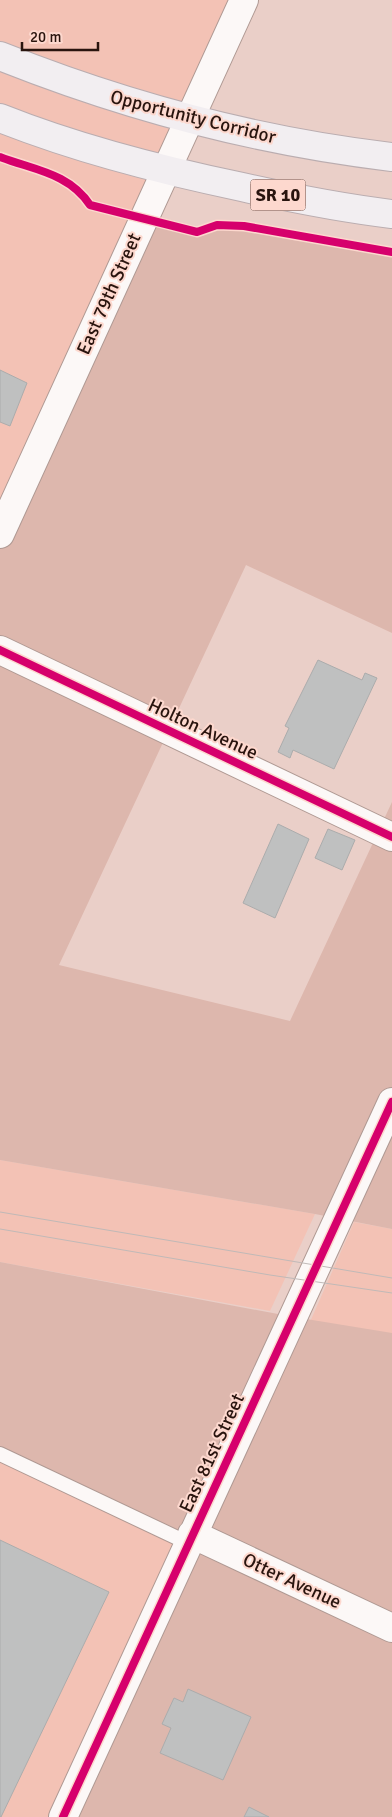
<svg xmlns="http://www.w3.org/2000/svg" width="392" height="1817" font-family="Signika,sans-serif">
<rect width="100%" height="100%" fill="#eacfc8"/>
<!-- built -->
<path fill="#f3c2b5" d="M0,0h244l-244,534z
M0,1160l315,54 -45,97 -270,-49z
M354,1222l38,7v107l-82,-14z
M0,1454l188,89 -125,274h-63z"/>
<!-- green -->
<path fill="#ddb7ad" d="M143,218l54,13 20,-6 27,1 148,26v381l-146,-68 -187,400 231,56 102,-219v427l-77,-15 -315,-54v-626z
M0,1262l294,55 98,16v484h-329l125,-274 -188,-89z"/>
<!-- building -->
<path fill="#bfc0c0" stroke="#abacac" d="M0,370l27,13 -17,43 -10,-4z
M318,660l44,20 3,-7 12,5 -43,91 -41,-19 -3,8 -12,-6 11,-24 -4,-2z
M278,824l31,15 -34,79 -32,-15z
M328,829l27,11 -13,30 -27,-12z
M0,1540l109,52 -108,225h-1z
M188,1689l63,28 -28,63 -63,-27 11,-25 -9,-4 12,-26 9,4z
M249,1807l20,10h-25z"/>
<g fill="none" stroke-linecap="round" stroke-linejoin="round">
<defs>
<path id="lane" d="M0,1454l188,89"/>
<path id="street" d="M0,650l392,187
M192,1534l200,94
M63,1817l329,-715"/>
<path id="secondary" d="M0,534l244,-534"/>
<path id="primary" d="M0,56c128,51 255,85 392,101
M0,118c78,31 160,52 242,69 49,11 99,21 150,27"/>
</defs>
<!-- lane casing -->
<use href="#lane" stroke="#af9993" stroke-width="16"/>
<!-- street casing -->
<use href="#street" stroke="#af9993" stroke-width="30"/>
<!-- secondary casing -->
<use href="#secondary" stroke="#af9993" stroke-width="30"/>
<!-- primary casing -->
<use href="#primary" stroke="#baadb0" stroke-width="30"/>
<!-- lane -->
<use href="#lane" stroke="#fcf8f7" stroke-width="14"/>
<!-- street -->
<use href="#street" stroke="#fcf8f7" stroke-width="28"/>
<!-- secondary -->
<use href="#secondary" stroke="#fcf8f7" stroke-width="28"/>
<!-- primary -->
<use href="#primary" stroke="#f2eef1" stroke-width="28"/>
<!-- tram -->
<path stroke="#c0b9b7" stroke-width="1" d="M0,1212l392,66
M0,1229l270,46 122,18"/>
<defs>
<path id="cycleway" d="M0,157c34,13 69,16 90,48l107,27 20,-7 27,1 148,26
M0,650l392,187
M63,1817l329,-715"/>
</defs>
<!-- cycleway casing -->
<use href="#cycleway" stroke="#fdd8ce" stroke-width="11"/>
<!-- cycleway -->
<use href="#cycleway" stroke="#d6006c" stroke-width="8"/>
</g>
<g text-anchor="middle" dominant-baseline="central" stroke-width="4" stroke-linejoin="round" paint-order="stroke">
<!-- shield labels -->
<rect fill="#fdd8ce" stroke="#694f48" stroke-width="1" x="250.5" y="179.5" width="55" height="31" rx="4"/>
<g font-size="18" font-weight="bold" fill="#29140e">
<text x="278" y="195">SR 10</text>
</g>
<!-- street labels -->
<g font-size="19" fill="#29140e" stroke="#fdd8ce">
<text transform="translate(193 117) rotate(14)">Opportunity Corridor</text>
<text transform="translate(109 294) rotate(-66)">East 79th Street</text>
<text transform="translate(203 729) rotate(25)">Holton Avenue</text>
<text transform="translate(212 1453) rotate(-65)">East 81st Street</text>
<text transform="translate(292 1581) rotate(25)">Otter Avenue</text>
</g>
</g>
<!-- scale -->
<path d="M22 42v8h76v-8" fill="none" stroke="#29140e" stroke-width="2.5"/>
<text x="30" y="42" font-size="15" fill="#29140e" stroke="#fdd8ce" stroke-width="4" paint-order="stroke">20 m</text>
</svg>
